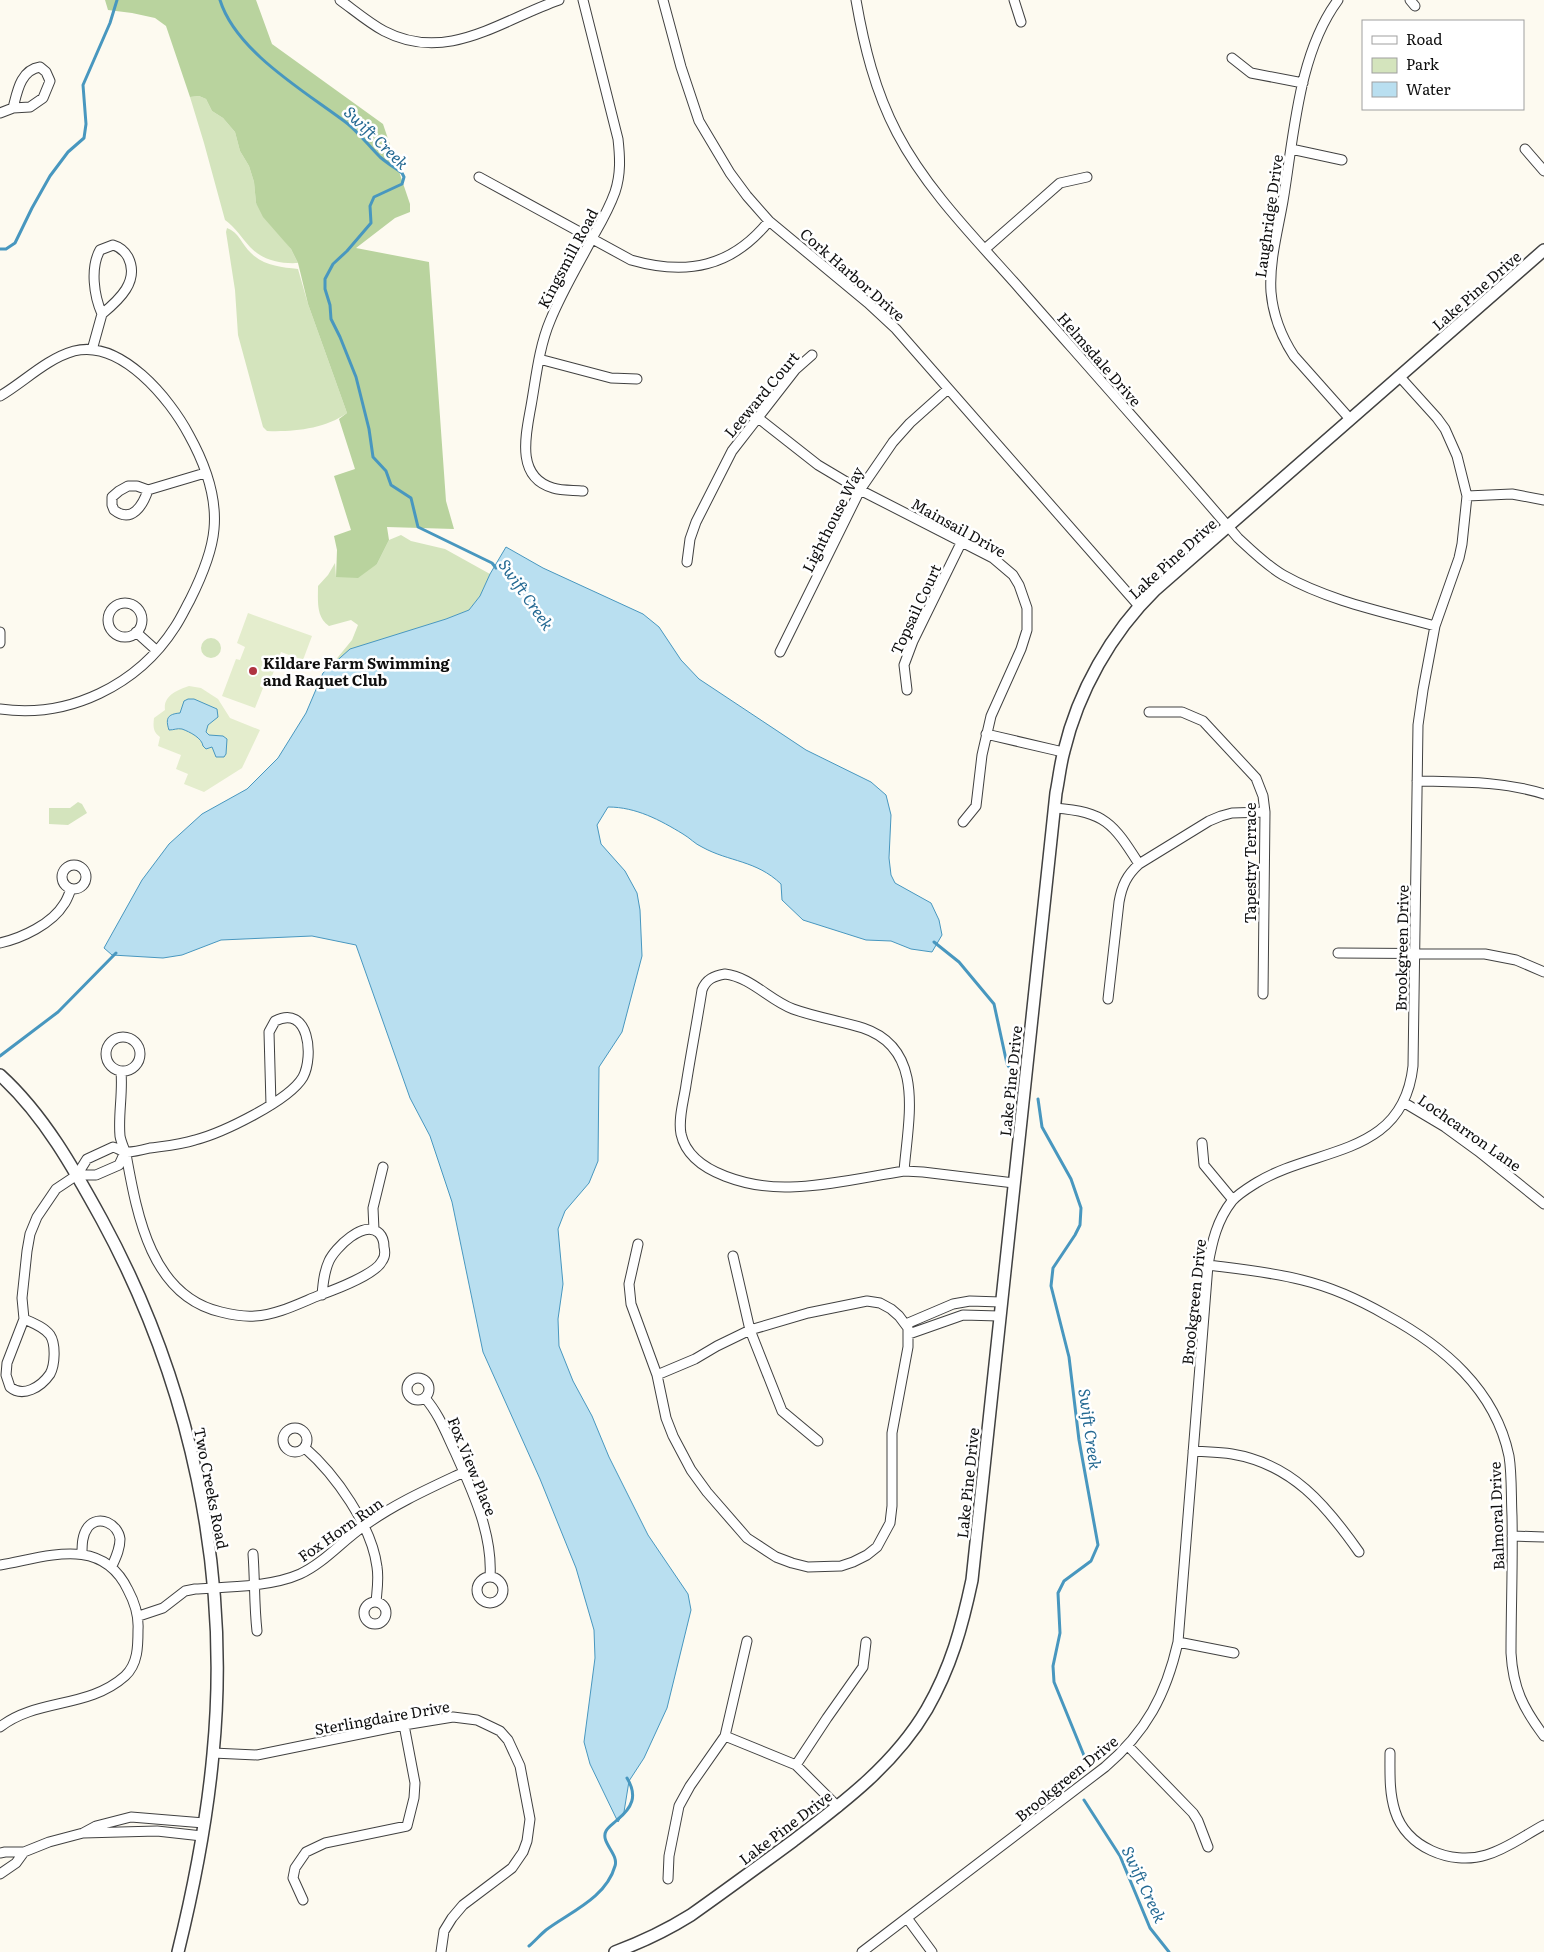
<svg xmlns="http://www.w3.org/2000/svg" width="1544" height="1952" font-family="Literata,serif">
<rect width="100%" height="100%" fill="#fdfaf0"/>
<!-- green -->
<path fill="#d4e4bd" d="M199,96l7,3 6,12 11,7 12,14 5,19 9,15 5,16 2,21 35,46 7,14c-18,1 -36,-3 -48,-16 -9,-10 -14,-19 -25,-27l-21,-77 -14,-46z
M227,228c12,4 15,17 24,25 13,13 30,14 47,16l10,35 39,109c-22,16 -54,19 -80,18l-4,-4 -25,-92 -3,-45 -9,-58z
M401,535l10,6 34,8 45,25 -10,22 -11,14 -23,9 -95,30 -22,19 23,-28 6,-15 -7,-5 -22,6c-13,-9 -11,-25 -11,-40l10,-11 7,-12 1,14 41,-13 12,-24z
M201 648a10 10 0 1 1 20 0a10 10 0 1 1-20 0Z
M78,802l4,2 5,9 -19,12 -19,-1v-16h21z"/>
<!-- forest -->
<path fill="#b9d39e" d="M105,0h151l16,44 111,80 27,80v8l-15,6 -39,30 73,14 17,239 8,28 -67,-2 2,13 -12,24 -19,14 -22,-1 1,-27 -3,-14 17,-6 -17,-54 21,-7 -16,-50 8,-6 -39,-109 -10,-41 -7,-14 -28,-32 -7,-14 -2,-21 -5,-16 -9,-15 -5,-19 -12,-14 -11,-7 -6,-12 -7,-3 -9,1 -24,-71 -11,-8 -23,-5 -24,-3z"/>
<!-- pitch -->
<path fill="#e4edcd" d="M248,613l64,23 -9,24 -22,-8 -12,32 -8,-2 -1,4 3,2 -8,20 -33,-12 14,-37 4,1 5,-13 -8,-4z
M189,686l12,2 17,11 12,19 30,12 -18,38 -38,24 -20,-8 4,-10 -12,-5 5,-14 -23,-9 2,-9c-7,-5 -7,-10 -6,-19l11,-8c-2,-14 12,-20 24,-24z"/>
<!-- water -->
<path fill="#b9dff0" stroke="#4897bf" d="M506,547l37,21 100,46 16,13 22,33 18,19 107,71 65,32 15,13 5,20 -2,43 2,17 4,8 36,20 8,17 3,15 -10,17 -21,-3 -20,-8 -25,-1 -63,-20 -21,-20 -1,-16c-25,-24 -52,-22 -79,-37 -7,-3 -12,-9 -19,-13 -23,-14 -47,-27 -75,-27l-11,18 4,19 24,27 12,22 3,17 2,46 -20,76 -23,35 -1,94 -9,22 -24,28 -7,18 5,55 -5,35 1,27 14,35 19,35 17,41 39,78 40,59 3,16 -24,98 -23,50 -15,23 -5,31 -6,10 -28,-58 -6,-22 11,-84 -1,-28 -18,-62 -36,-89 -57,-127 -31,-150 -22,-66 -20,-38 -54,-153 -44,-9 -91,4 -39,15 -19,3 -51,-3 -8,-7 38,-68 27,-36 33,-30 45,-25 31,-31 28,-45 17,-40 27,-24 96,-30 23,-9 11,-14 10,-22z
M188,699h6l23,10 1,8 -10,8 -2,7 3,3 14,1 4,3 -1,15 -2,3h-8l-4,-10 -6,2 -3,-3c-1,-8 -13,-14 -21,-17 -5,-1 -8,1 -13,1 -4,-12 -1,-16 11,-17l4,-12z"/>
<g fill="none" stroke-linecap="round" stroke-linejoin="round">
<!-- stream -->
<path stroke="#4897bf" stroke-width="3" d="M220,0c16,52 86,92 128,124 12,10 21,22 32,33 7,6 15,11 22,16l2,4 -2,7 -28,13 -4,9 1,17 -24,28 -14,13 -8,15v10l5,16 1,14 9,18 16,40 13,52 4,28 13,14 5,14 20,13 7,29 74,36 4,5
M0,249h6l9,-6 17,-35 18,-32 18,-24 16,-14 2,-14 -3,-39 27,-62 7,-23
M934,942l25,20 35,42 13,60 6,9
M0,1056l58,-44 58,-59
M1038,1099l4,28 29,52 10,29 -1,17 -5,10 -22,33 -2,18 18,71 10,83 19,105 -7,16 -27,20 -6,12 2,40 -7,33 1,16 31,76
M1084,1800l36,56 30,72 19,24
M529,1946c6,-5 11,-11 17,-16 24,-18 60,-32 69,-64 4,-12 -15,-24 -9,-35 2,-4 8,-8 11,-11 15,-12 21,-24 10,-42"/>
<defs>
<path id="minor" d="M340,0c15,11 29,23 44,31 63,33 117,-11 175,-31
M583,0l35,139c2,18 3,35 -3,53 -5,14 -12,27 -20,41 -15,29 -33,58 -45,88 -11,26 -14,57 -19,85 -5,28 -16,71 22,82 9,3 21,2 30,3
M663,0l18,67 18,54 31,52 17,23 22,25 99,82 28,26 243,277
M856,0c8,46 19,91 41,133 31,59 81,108 124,157 73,83 146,165 217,248 14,13 28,27 45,37 46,26 101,37 152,51
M1014,0l7,22
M1338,0c-40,54 -44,136 -55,201 -5,29 -14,61 -12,91 2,23 10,44 23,64l56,63
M1410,0l5,6
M1232,58l19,15 52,10
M0,113l13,-5 17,-1 13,-9 7,-17 -4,-9 -6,-5c-20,3 -23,26 -27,41
M1291,149l51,11
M1525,149l19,22
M479,177l152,83c56,16 101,7 138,-39
M985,249l75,-66 27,-6
M92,350l10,-36c-8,-18 -12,-46 -2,-64l13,-5c7,2 11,5 15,12 12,24 -9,43 -26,57
M539,359l72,19 26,1
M0,396c24,-14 46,-37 74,-45 47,-12 96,48 115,84 15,27 28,62 25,94 -2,24 -13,49 -24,71 -5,9 -9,18 -15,27 -37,58 -106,92 -175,82
M757,417l61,48 42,25 133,68 20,17 6,10 8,23v22l-6,19 -30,67 -9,39 -6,51 -13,16
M148,490c-5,15 -16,34 -34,20l-2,-5v-8l7,-6 9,-5h9l11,4 57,-17
M1467,496l45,-2 32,6
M687,562l3,-23 6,-17 36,-71 63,-81 17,-15
M108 620a17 17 0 1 1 34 0a17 17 0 1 1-34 0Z
M0,632v11
M136,632l20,18
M780,652l80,-162 33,-48 17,-19 38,-34
M907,690l-3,-25 9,-24 49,-100
M1149,712h33l21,9 53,57 7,18 2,16 -2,182
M986,734l77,18
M1417,781c43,1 86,0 127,13
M1055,808c50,4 58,15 84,56
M62 877a12 12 0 1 1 24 0a12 12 0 1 1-24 0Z
M0,943c22,-5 52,-19 64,-39 3,-4 5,-10 7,-15
M1338,953l147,1 31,6 28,12
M725,974c26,3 44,26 68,35 22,8 47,12 70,19 63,21 45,92 41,143 -38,6 -76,15 -114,16 -36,1 -100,-12 -109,-53 -3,-16 3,-34 5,-49 5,-32 11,-63 16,-95 4,-11 12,-14 23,-16z
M1108,999l11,-97c3,-17 8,-27 20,-38l70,-43 12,-5 11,-3 33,-1
M106 1054a17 17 0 1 1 34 0a17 17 0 1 1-34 0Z
M121,1072c2,21 -3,43 -1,64 1,6 4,12 6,18 11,61 25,142 95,158 12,3 23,5 34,4 22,-1 45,-13 65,-21 14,-5 56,-21 62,-34 3,-4 3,-10 2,-14 0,-5 -2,-11 -5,-14 -15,-14 -44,15 -50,28 -5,11 -6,22 -7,34
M1403,1102l42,25 33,24 66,53
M1202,1143l2,22 29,35
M904,1171l19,1 91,11
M77,1175h19l23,-10 6,-13
M374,1230l-1,-22 10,-41
M638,1244l-9,40 2,20 26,71 9,43 7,18 18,34 16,22 40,46 29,19 16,6 16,4 33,-1 12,-4 14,-7 10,-8 13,-24 2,-17v-73l16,-86v-19l-9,-12 -8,-7 -11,-6 -13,-2 -59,12 -58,17 -33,16 -22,13 -38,16
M733,1256l17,74 32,81 36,30
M1208,1265c32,4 63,7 94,15 29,7 58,20 84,35 57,31 109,74 123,141 3,19 2,40 3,60 1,46 -1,91 -1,137 2,35 12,55 33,83
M24,1319c9,4 20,8 26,16 6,9 5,30 0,39 -9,13 -27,24 -40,13l-4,-12 1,-12 17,-44 -2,-21 5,-47 3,-17 7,-17 19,-28 21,-14 10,-16 26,-12c4,1 10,5 14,5 7,0 15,-2 23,-4 15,-2 30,-3 45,-8 27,-7 94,-39 108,-63 11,-21 6,-73 -28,-56l-6,11 2,73
M906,1324l47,-20 17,-3 31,1
M909,1334l54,-19 36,1
M407 1389a11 11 0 1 1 22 0a11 11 0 1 1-22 0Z
M425,1398c14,16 21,35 30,54 17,38 38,82 35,125
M283 1440a12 12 0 1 1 24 0a12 12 0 1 1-24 0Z
M305,1448c30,26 67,78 72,119 2,12 0,23 -1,35
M1193,1451c13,1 26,1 39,3 60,10 94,51 127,98
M1512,1536l32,1
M82,1554c0,-9 0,-19 6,-27 11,-13 30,-3 32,12 0,10 -4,18 -8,27
M253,1554c2,26 1,51 4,77
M0,1565c47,-8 102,-30 128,25 7,13 11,25 10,40 0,16 0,34 -13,46 -37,33 -88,22 -125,51
M477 1590a13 13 0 1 1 26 0a13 13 0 1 1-26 0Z
M364 1613a11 11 0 1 1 22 0a11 11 0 1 1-22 0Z
M139,1616l24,-8 22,-17 10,-2c32,-2 76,-2 105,-15 24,-11 42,-33 64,-48 30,-22 66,-38 100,-54
M1178,1642l56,11
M725,1736l71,29 42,42
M1128,1746l65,67 5,8 10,26
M213,1753l44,2 147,-30 49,-8 24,3 23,11 8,9 12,26 10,53 -3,22 -4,11 -11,16 -49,37 -11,13 -8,13 -3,21
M1390,1753c0,20 -1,39 5,58 11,36 56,55 91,44 21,-6 39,-20 58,-30
M796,1765l31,-47 36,-51 3,-25
M83,1833l74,-2 45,5
M0,1853l5,-1h19l25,-10 34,-9 13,-7 35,-9 73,6
M0,1874l16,-11 8,-11
M668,1879l1,-23 10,-50 11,-20 35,-50 22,-95
M303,1900l-10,-22 2,-10 11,-16 19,-9 82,-17 7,-28 1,-15 -11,-58
M907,1918l25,34
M862,1952l243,-185c41,-35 61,-72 73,-125l30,-377c4,-23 9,-45 24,-64 6,-7 16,-13 24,-18 60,-37 147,-25 157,-117l5,-341 5,-35 12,-64 24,-68 3,-14 5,-48 -10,-40 -12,-27 -8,-11 -37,-41"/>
<path id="tertiary" d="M0,1075c44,40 74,94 102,145 88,162 129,350 111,534 -6,66 -19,133 -35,198
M615,1952c27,-10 52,-22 76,-37 34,-24 68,-49 102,-74 50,-38 102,-77 134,-132 24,-42 35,-82 45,-129l84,-787c3,-14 4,-28 8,-42 14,-59 47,-118 91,-161l389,-340"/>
</defs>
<!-- minor casing -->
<use href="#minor" stroke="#414141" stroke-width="11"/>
<!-- tertiary casing -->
<use href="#tertiary" stroke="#414141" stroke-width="14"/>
<!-- minor -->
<use href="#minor" stroke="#fff" stroke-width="9"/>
<!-- tertiary -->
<use href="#tertiary" stroke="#fff" stroke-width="11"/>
</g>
<!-- markers -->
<circle fill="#af3441" stroke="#fff" stroke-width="2" cx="253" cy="671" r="5"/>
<g text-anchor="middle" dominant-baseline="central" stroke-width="5" stroke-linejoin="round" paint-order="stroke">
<!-- street labels -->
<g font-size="15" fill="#0e0e0e" stroke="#fff">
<text transform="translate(1268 216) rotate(-82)">Laughridge Drive</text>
<text transform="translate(567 258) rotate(-62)">Kingsmill Road</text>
<text transform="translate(853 274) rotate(41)">Cork Harbor Drive</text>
<text transform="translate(1476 290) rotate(-41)">Lake Pine Drive</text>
<text transform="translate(1100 359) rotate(49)">Helmsdale Drive</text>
<text transform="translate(761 394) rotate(-50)">Leeward Court</text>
<text transform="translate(832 519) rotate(-63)">Lighthouse Way</text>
<text transform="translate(959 527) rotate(29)">Mainsail Drive</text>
<text transform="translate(1172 558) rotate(-42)">Lake Pine Drive</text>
<text transform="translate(915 609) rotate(-65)">Topsail Court</text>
<text transform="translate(1249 863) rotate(-90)">Tapestry Terrace</text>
<text transform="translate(1401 948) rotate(-89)">Brookgreen Drive</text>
<text transform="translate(1010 1081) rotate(-84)">Lake Pine Drive</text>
<text transform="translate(1470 1132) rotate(35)">Lochcarron Lane</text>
<text transform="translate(1193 1302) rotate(-84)">Brookgreen Drive</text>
<text transform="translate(473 1466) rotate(68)">Fox View Place</text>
<text transform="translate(967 1483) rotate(-84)">Lake Pine Drive</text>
<text transform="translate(212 1488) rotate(79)">Two Creeks Road</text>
<text transform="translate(1496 1516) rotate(-92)">Balmoral Drive</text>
<text transform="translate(340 1529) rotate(-35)">Fox Horn Run</text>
<text transform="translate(382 1717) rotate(-10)">Sterlingdaire Drive</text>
<text transform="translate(1066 1778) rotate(-39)">Brookgreen Drive</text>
<text transform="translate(785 1827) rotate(-37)">Lake Pine Drive</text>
</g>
<!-- poi labels -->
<g font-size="15" font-weight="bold" fill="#0e0e0e" stroke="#fff" text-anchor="start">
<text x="263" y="662">Kildare Farm Swimming<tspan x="263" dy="17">and Raquet Club</tspan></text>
</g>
<!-- water labels -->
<g font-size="16" font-style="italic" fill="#246992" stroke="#fff">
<text transform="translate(377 137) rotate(44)">Swift Creek</text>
<text transform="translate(527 594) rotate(55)">Swift Creek</text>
<text transform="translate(1091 1429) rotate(82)">Swift Creek</text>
<text transform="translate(1145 1884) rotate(65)">Swift Creek</text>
</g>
</g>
<!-- legend -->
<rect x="1362" y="20" width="162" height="90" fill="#ffffff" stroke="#9f9f9f"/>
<rect x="1372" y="36" width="25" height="8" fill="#ffffff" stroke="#9f9f9f"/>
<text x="1406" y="45" font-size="15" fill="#0e0e0e">Road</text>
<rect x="1372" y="58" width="25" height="15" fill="#d4e4bd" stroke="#9f9f9f"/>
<text x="1406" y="70" font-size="15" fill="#0e0e0e">Park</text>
<rect x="1372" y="82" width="25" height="15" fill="#b9dff0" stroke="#9f9f9f"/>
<text x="1406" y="95" font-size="15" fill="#0e0e0e">Water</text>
</svg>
